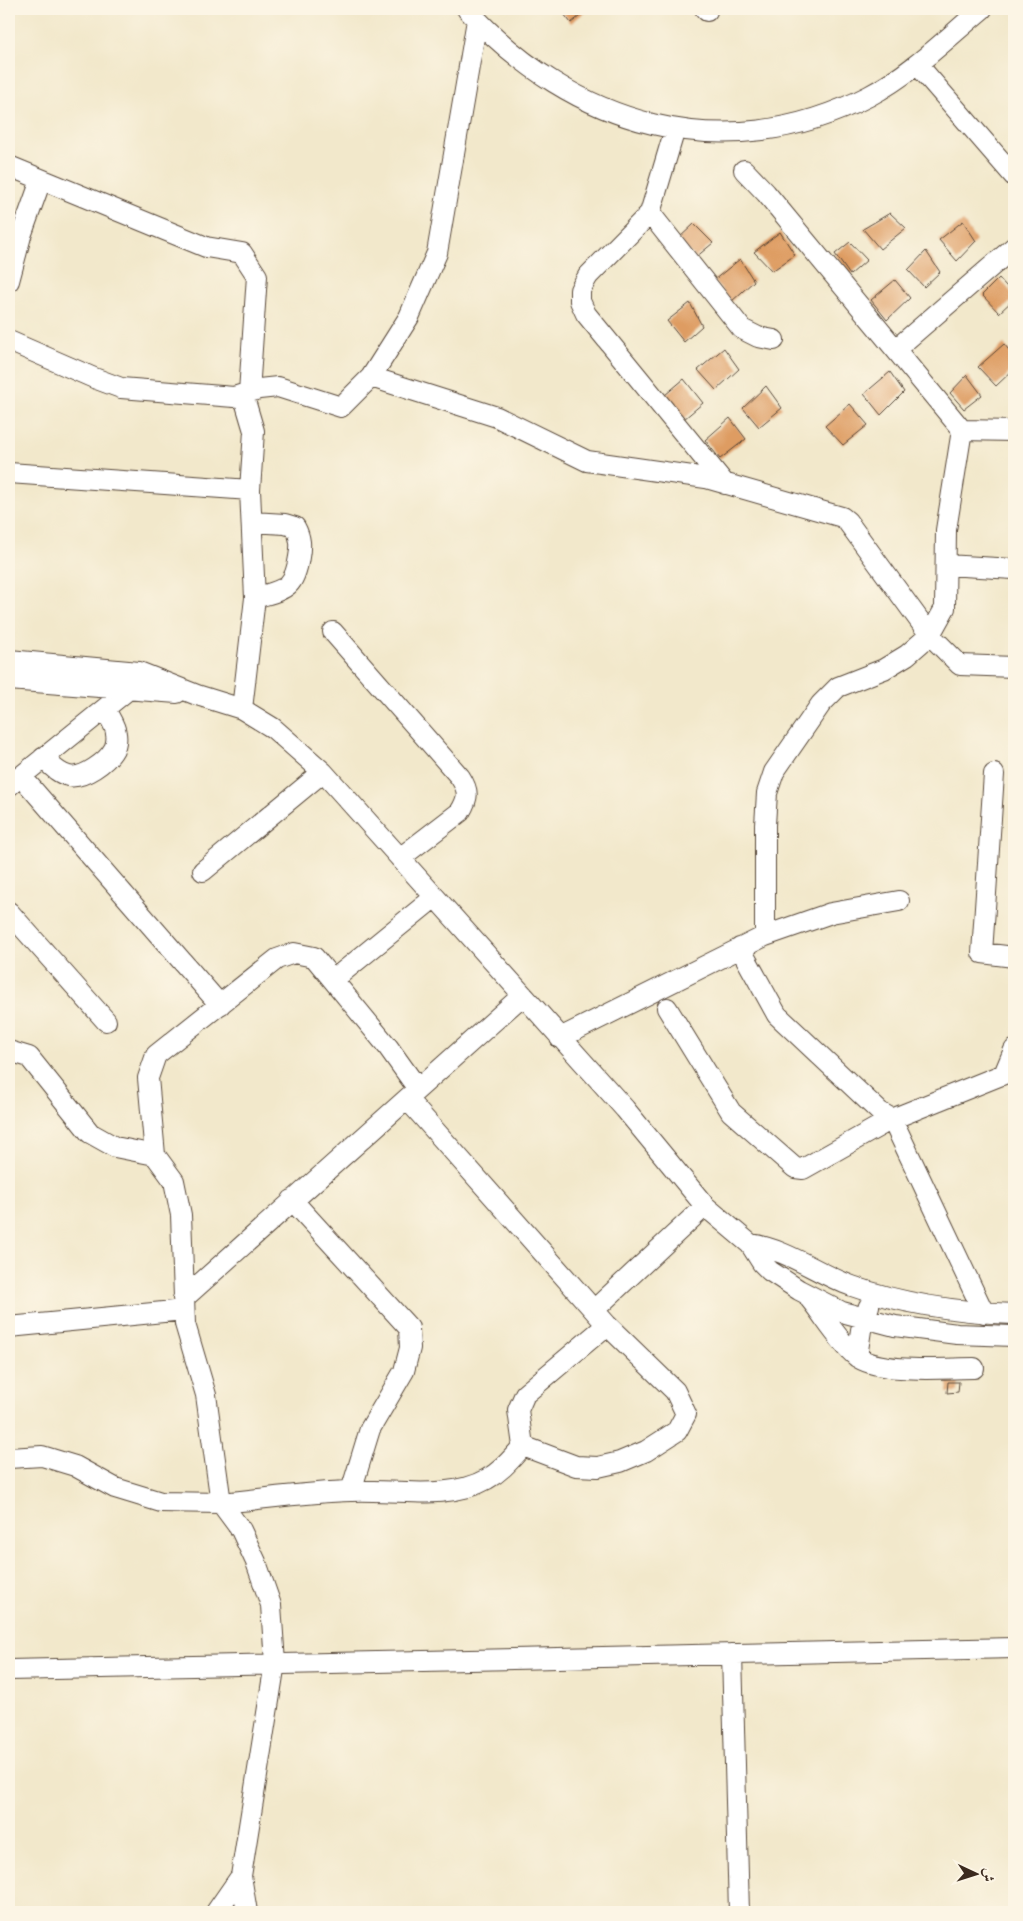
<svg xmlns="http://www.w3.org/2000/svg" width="1023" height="1921" font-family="'Libre Bodoni',Amiri,serif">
<rect width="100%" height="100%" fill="#fcf5e5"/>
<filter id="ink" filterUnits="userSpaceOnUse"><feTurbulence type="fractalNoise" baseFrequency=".02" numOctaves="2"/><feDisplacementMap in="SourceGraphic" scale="10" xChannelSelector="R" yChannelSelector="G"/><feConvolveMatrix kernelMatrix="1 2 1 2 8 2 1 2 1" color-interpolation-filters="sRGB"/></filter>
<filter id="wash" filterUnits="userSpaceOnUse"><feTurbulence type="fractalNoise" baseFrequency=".0096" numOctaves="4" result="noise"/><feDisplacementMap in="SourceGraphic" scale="20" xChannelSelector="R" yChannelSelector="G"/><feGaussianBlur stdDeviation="1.12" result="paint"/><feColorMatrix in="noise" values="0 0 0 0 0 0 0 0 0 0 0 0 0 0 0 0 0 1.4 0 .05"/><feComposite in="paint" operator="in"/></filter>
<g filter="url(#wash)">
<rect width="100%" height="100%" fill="#f2e8cb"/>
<g id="blocks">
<!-- building -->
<path fill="#de9c62" d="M560,9h29l-18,14z
M890,213l16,15 -26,21 -17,-20z
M963,221l13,20 -19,20 -18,-21z
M694,224l19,19 -18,15 -17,-19z
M780,232l15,23 -23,16 -18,-19z
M850,242l17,18 -17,15 -15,-21z
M926,251l14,21 -16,15 -16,-17z
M740,259l14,22 -23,21 -17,-22z
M999,278l15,17v4l-15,14 -17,-18z
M895,280l15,18 -23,22 -16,-20z
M690,303l12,23 -18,16 -17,-21z
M1004,344l10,12v13l-18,17 -18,-19z
M724,348l15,21 -23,21 -18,-20z
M890,372l14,20 -23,23 -17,-21z
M967,375l15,20 -18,14 -14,-16z
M684,379l19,24 -19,16 -19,-24z
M766,386l16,22 -23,19 -16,-19z
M850,404l18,21 -25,20 -18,-19z
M730,418l16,21 -26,20 -15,-19z
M948,1382h11l-1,10 -11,1z"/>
</g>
</g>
<g filter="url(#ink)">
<use href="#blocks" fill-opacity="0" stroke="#564638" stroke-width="1"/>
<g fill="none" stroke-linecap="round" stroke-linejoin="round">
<defs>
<path id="minor" d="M467,9c105,116 257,162 402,87 42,-22 77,-57 113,-87
M705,9l2,2
M917,64l97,112
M675,129l-25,84 -62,63 -8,14v11l6,13 139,170
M9,166l197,81 36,6 15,23 -8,116
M744,170l22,23 196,237
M650,213l92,116 16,8 16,3
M9,281l12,-45 20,-56
M9,341l85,37 27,10 113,9 25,-8 19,-2 63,20 30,-30 38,-60 28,-64 40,-233
M896,349l118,-102
M371,377l126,40 90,44 119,17 136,39 5,4 83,114 30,30 54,2
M9,473l241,17
M252,522l33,2 10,3c6,11 6,19 4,30 -5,33 -15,32 -44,41
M946,565l68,4
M333,632l127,145c9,14 9,20 0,35l-60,46
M9,660l130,12 58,23 45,14 31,19 50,44 302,337 80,97 45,38 12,19 8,8 29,19 43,22 53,14 62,8 57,2
M9,680l168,13
M242,709l13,-111 -5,-108 4,-59 -11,-37
M43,758c8,7 15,16 26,18 14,3 38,-14 45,-27 2,-4 3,-11 2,-15 0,-8 -8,-18 -11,-25
M994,774l-12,179 32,4
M21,776l199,229
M9,786l120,-97
M203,871l120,-99
M9,912l97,109
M765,936v-111l2,-32 7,-21 47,-68 17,-17 46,-18 23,-14 23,-20 15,-27 1,-78 16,-100 52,1
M740,948l37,67 103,97 12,7 112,-45 10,-24
M333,980l102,-83
M667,1008l64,104 64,56 8,1 89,-50 92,194
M560,1038l205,-102 66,-23 68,-12
M9,1051l20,6 61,76 25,14 40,8 19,26 7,34 4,109 21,71 15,108 -60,-1 -46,-14 -40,-22 -33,-10 -33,2
M407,1099l200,226 68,66 11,23 -9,17 -31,20 -26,11 -22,5 -22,-1 -53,-20
M155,1155l-7,-77 8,-23 121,-96 17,-6 20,4 74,90 30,42
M292,1200l117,128 1,20 -6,23 -34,58 -19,62
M750,1244c37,5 68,30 102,42 53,19 106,26 162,28
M183,1299l340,-304
M810,1299c14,17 29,43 46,57 23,18 88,12 118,12
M594,1310l111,-104
M9,1327l175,-17
M857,1357l4,-27 8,-24
M732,1654l7,258
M9,1670l1005,-22
M216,1912l25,-36
M247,1912l-6,-36 34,-213 -4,-58 -15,-43 -15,-32 -20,-27c43,-4 87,-11 130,-12 42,-2 98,10 136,-12 15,-8 25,-21 36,-33l-5,-36 7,-16 82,-69"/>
</defs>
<!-- minor casing -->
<use href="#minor" stroke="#564638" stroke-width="22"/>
<!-- minor -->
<use href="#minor" stroke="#fff" stroke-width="20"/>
</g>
</g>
<!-- margin -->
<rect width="1023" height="1921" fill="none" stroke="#fcf5e5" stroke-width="30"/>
<!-- north arrow -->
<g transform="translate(976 1874) rotate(94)" stroke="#fcf5e5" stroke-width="4" paint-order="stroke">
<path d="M0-4L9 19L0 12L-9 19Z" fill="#3b2a1e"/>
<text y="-8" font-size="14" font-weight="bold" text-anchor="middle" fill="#3b2a1e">ش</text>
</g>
</svg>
